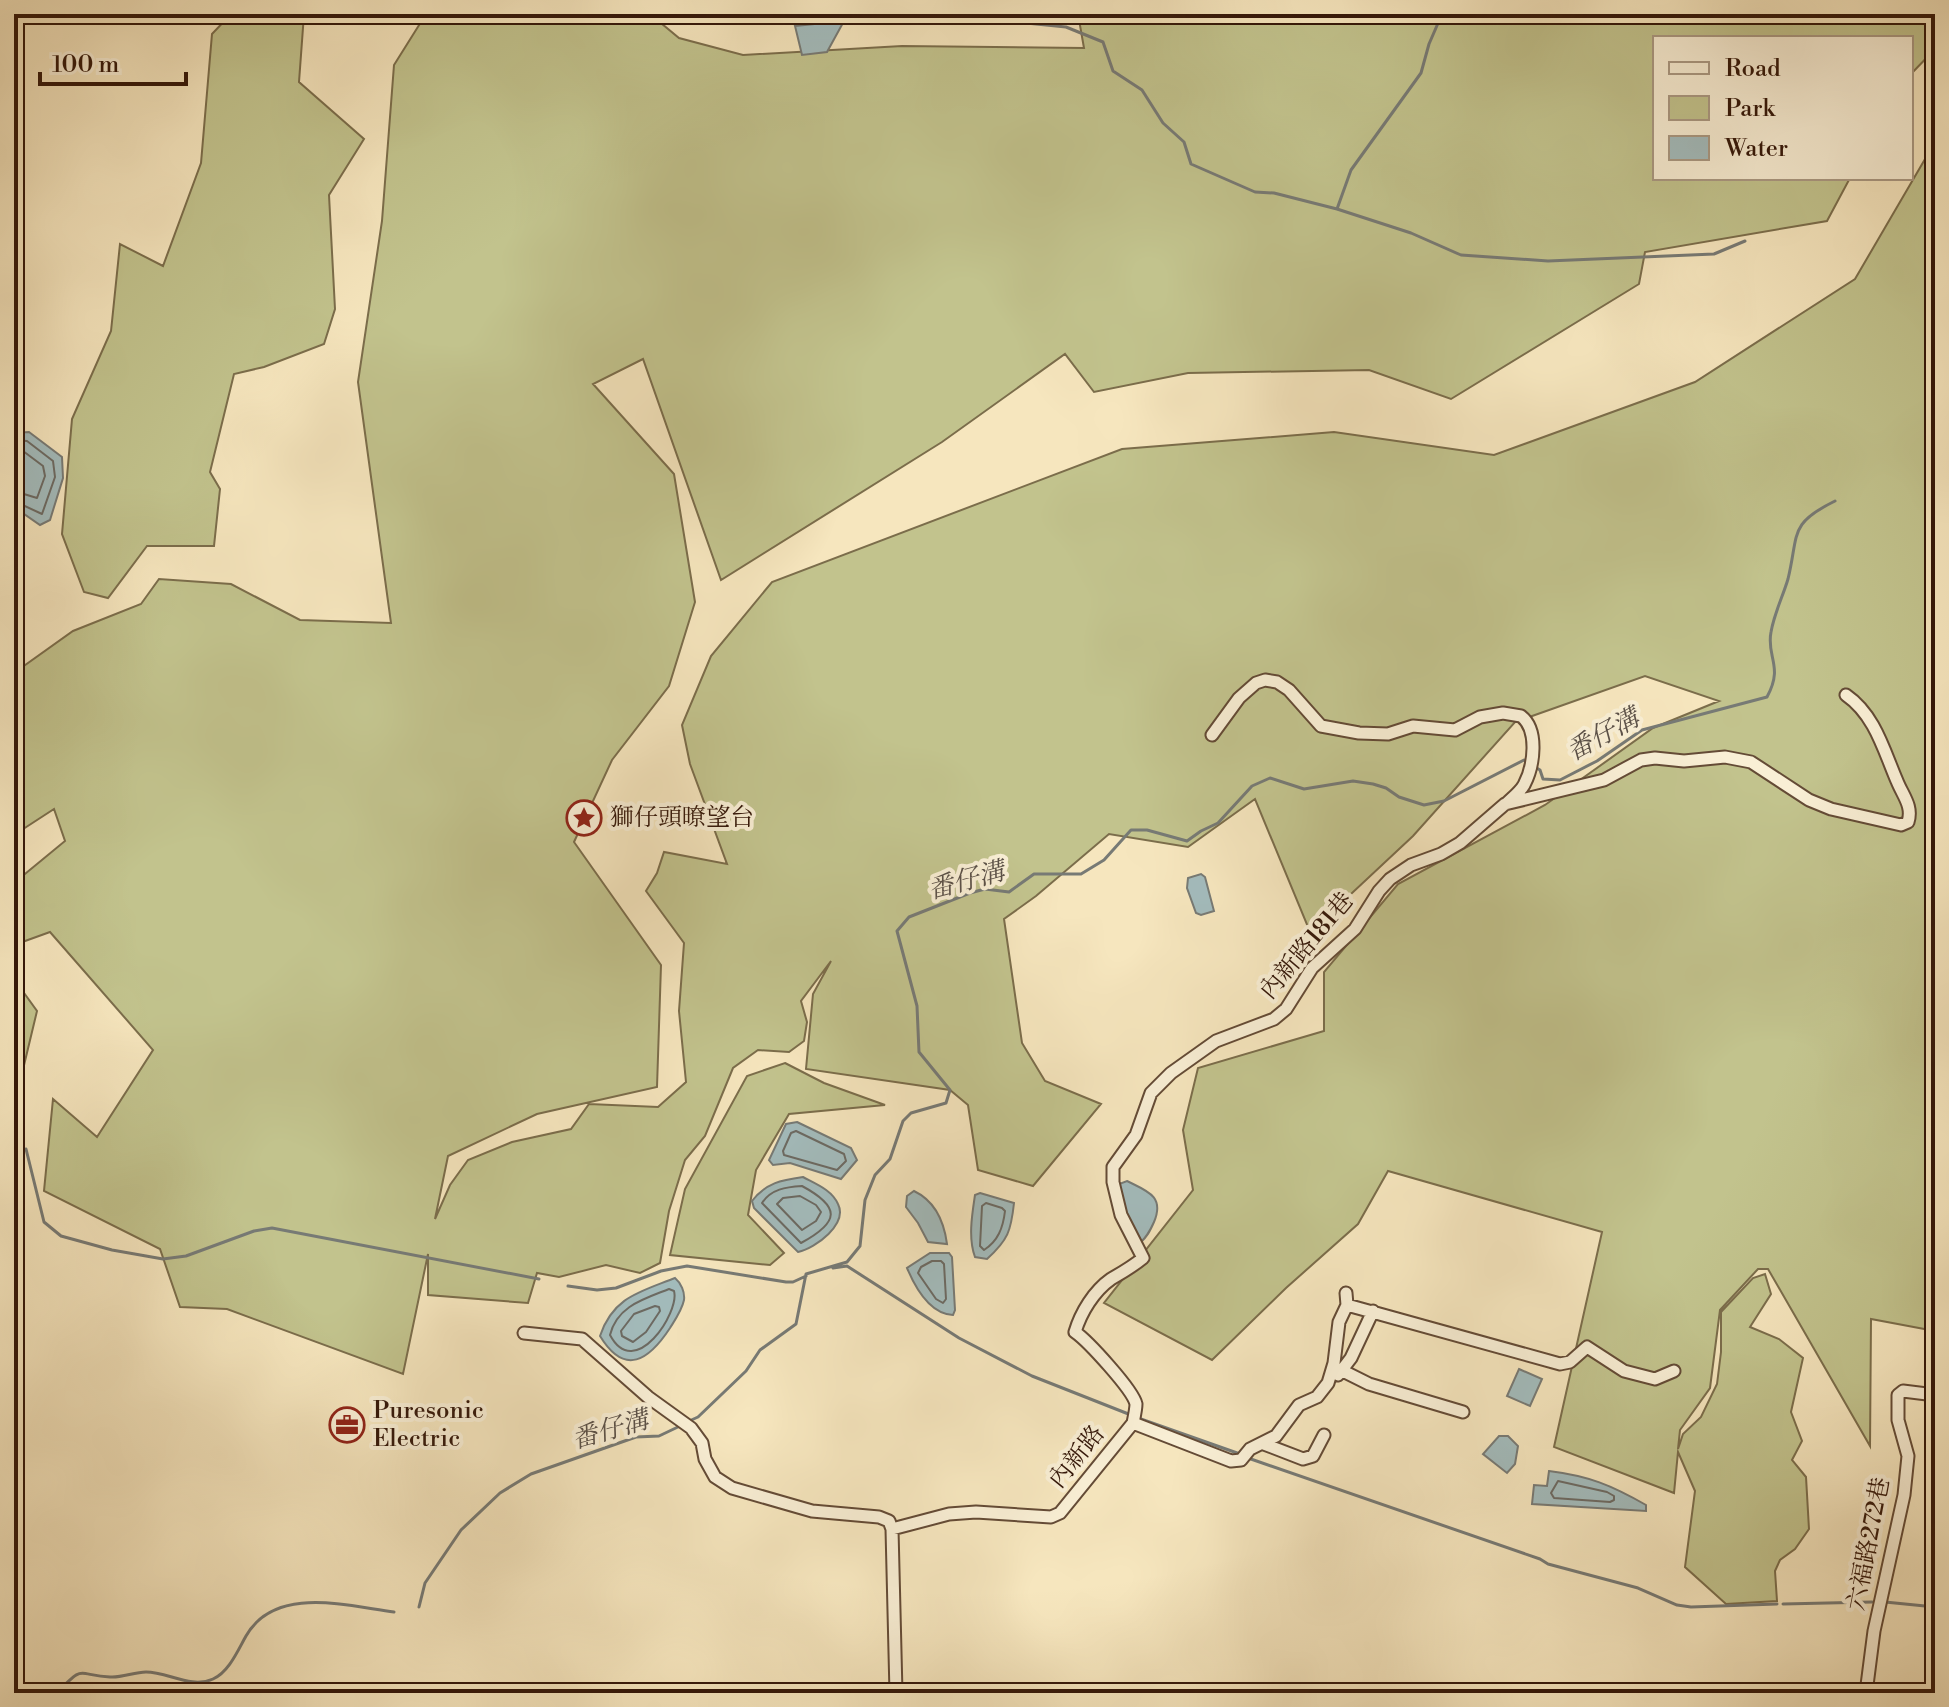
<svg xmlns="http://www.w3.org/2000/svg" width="1949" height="1707" font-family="'Libre Bodoni','Noto Serif TC',serif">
<rect width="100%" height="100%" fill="#f6e6be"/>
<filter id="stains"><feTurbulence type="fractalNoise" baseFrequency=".0025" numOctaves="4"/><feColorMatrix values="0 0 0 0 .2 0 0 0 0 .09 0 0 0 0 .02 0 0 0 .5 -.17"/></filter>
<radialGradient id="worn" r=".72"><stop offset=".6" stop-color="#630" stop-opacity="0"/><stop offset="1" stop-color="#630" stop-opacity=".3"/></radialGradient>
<!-- green -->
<path fill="#c2c38d" stroke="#7b6d4b" stroke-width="2" d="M231,14h73l-5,68 65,57 -35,56 6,114 -11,35 -60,23 -30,7 -24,98 10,17 -6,57h-67l-39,52 -24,-6 -22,-58 10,-115 39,-88 9,-87 43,22 38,-103 11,-129z
M426,14h224l29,24 64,17 159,-9 182,2 -6,-34h857v35l-24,25v-36h-256v140h195l-23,43 -182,31 -6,32 -188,115 -82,-29 -181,3 -94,19 -29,-38 -123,88 -221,138 -78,-221 -50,25 81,90 21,128 -26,84 -57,74 -38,82 87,123 -4,122 -120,27 -89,42 -13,63 15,-34 18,-25 44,-18 59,-13 18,-25 69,3 28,-25 -7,-71 5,-68 -38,-52 11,-18 7,-21 63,12 -37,-100 -8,-39 29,-69 61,-74 350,-133 212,-17 160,23 201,-73 160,-103 80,-137v1189l-64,-12 -1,127 -102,-177h-10l-38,41 -10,78 -30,42 -2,19 5,-15 18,-17 16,-33 4,-32v-40l32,-34 12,-4 6,20 -21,33 29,12 24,19 -12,54 11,29 -10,19 14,17 3,52 -14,20 -15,11 -5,11 2,30 -51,3 -41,-37 10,-76 -17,-39 -4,41 -120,-46 48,-215 -214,-61 -30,53 -72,64 -74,72 -108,-57 89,-113 -10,-60 15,-62 126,-37v-59l74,-88 147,-79 108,-77 66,-27 -74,-25 -130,46 -102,114 -62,58 -43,33 -53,-128 -67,48 -79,-13 -73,62 -32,23 18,124 23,38 56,23 -68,82 -55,-16 -10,-65 -18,-15 -144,-21 7,-75 18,-33 -30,40 6,21 -3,19 -15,11 -31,-2 -25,18 -28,68 -20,24 -16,51 -9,52 -20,10 -34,-8 -47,12 -22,-4 -9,30 -100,-8v-41l-25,120 -176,-65 -47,-2 -20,-58 -116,-58 9,-92 44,38 56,-87 -103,-118 -36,13v-62l51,-42 -11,-32 -40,26v-162l59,-42 68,-27 18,-25 72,5 69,36 91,3 -33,-241 24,-161 12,-156z
M14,979l23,32 -23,96z
M785,1063l39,20 61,22 -96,9 -33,56 -8,45 36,38 -14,12 -100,-10 15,-66 62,-113z"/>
<!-- water -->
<path fill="#a3bcbd" stroke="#777a75" stroke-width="2" d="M844,21l-17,31 -25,3 -7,-29z
M29,432l33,25 1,21 -13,42 -10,5 -26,-18v-74z
M1201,874l4,3 9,34 -13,4 -5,-2 -9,-25 1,-10z
M797,1122l54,26 6,12 -16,19 -51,-16 -17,2 -4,-5 17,-36z
M803,1177c13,7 29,13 35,27 10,20 -22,44 -40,48l-44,-44 -2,-7c14,-18 29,-21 51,-24z
M1127,1181c20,10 38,15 27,41 -4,9 -7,15 -14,21l-13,-27 -8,-32z
M914,1191c21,10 30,30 33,53l-19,-2 -10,-19 -12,-16 1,-11z
M980,1193l34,10c-3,28 -6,37 -27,56l-12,-2c-7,-19 -3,-42 0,-62z
M930,1253h19l3,4 3,53 -2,5c-23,-1 -38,-28 -46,-47z
M675,1278c6,5 10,14 9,22 -2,10 -9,20 -14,28 -21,32 -45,49 -70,8 13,-39 40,-44 75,-58z
M1519,1369l23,10 -12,27 -23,-10z
M1499,1436h9l10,10 -3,18 -8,9 -24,-19z
M1549,1471c40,5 62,14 97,34v6l-114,-7 2,-19 13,1z"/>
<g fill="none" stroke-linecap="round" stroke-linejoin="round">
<!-- shore -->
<path stroke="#6c6a63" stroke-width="2" d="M14,440l13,1 26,20 2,16 -13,37 -28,-13
M14,450l9,1 20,15 2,10 -8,22 -23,-7
M796,1131l48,23 2,7 -9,9 -53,-15 -1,-4 8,-18z
M802,1186c39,21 38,36 -1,57l-39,-40c9,-14 24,-16 40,-17z
M800,1196l16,9 5,7 -5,9 -14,9 -25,-26 6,-6z
M986,1203l16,5 3,3c-2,17 -7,30 -21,39l-4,-4 2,-40z
M932,1261h9l3,3 2,35 -3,4 -7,-4 -18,-26 3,-6z
M669,1289l5,2c6,21 -39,91 -64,44 7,-29 34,-36 59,-46z
M655,1306l4,1 1,4 -14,21 -13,10 -11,-6 -1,-5 13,-17z
M1558,1481l49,11 7,4v4l-4,2 -56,-4 -3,-5z"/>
<!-- stream -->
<path stroke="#777a75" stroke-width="3" d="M974,14l23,6 69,7 37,15 10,29 29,19 21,33 21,19 7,22 64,28 19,1 63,16 74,24 50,22 87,6 166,-7 31,-13
M1337,209l14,-39 70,-97 8,-29 13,-30
M1535,767l5,3 3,9 17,1 37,-19 45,-31 125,-33c17,-31 -1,-40 4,-65 3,-18 12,-36 17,-53 11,-45 0,-55 47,-78
M26,1149l18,73 17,14 51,14 51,9 23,-3 68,-25 18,-3 267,51
M833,1268l14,-2 112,72 73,38 99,39
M568,1286l29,4 19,-2 45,-17 26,-5 99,16h7l13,-6
M1138,1418l102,36
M687,1422l11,-5 48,-46 14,-21 36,-26 10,-50 41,-12 13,-16 5,-46 10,-25 15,-16 13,-38 8,-8 35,-10 4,-13 -31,-38 -2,-46 -20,-75 12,-14 61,-24 15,-4 24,3 25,-18h47l23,-14 27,-30h16l40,11 14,-10 17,-8 34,-37 18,-8 34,11 49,-8 20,3 13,4 13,9 25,8 20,-4 80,-41 4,3
M1248,1458l292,101 8,5 90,24 39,17 14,2 86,-3
M1885,1602l50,5
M1783,1604l89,-2
M419,1607l6,-24 36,-53 39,-37 31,-19 105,-37 23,-1 21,-10
M57,1693c27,-29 19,-18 53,-16 12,1 24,-5 36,-5 22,0 45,17 67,7 16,-7 25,-29 33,-43 29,-51 101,-30 148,-24"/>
<defs>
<path id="minor" d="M1212,735l27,-37 17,-15 9,-3 12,2 12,8 32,36 38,7 29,1 25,-8 42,4 25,-13 23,-4 18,3c18,14 13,50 3,69 -4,7 -12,13 -18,19
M1347,1305l213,59 10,-2 17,-15 37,24 31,8 19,-8
M524,1333l58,6 66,58 43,31 11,15 3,16 10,18 17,11 80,23 67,6 10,4 3,8
M1343,1371l26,13 94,28
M1338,1375l13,-17 22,-47
M1133,1423c1,-5 3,-14 3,-19 -3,-14 -48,-63 -61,-72 6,-20 19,-41 36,-53 12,-7 21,-12 32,-21l-22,-43 -8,-33v-15l23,-32 15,-42 20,-20 45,-32 58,-22 12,-10 26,-41 43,-39 24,-38 11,-12 21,-14 30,-11 19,-11 45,-39 99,-24 37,-20 14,-2 29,3 41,-4 26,5 58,38 22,9 70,16 7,-3c5,-16 -5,-26 -11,-41 -13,-30 -22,-66 -51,-86
M1264,1444l39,15 10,-3 11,-21
M896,1693l-4,-164 57,-15 27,-2 75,5 9,-4 73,-90 98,38 10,-1 9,-11 26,-13 23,-31 18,-8 11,-14 6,-20 5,-41 8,-17 -1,-12
M1866,1693l8,-62 30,-136 4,-39 -10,-36v-25l5,-4 32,4"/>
</defs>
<!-- minor casing -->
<use href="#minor" stroke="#644b36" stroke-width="15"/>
<!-- minor -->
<use href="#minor" stroke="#f9efd5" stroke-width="11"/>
</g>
<!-- icons -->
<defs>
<symbol id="sight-ring" viewBox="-11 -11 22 22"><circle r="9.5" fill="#f9efd5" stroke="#8f2418" stroke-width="1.5"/><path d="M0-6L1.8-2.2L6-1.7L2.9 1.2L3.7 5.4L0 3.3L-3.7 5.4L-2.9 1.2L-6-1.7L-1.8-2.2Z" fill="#8f2418"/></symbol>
<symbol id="office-ring" viewBox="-11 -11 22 22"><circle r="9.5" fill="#f9efd5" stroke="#8f2418" stroke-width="1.5"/><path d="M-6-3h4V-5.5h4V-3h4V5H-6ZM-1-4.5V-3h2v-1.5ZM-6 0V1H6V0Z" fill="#8f2418"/></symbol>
</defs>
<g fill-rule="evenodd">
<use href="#sight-ring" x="564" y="798" width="40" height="40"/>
<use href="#office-ring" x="327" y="1405" width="40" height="40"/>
</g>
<g text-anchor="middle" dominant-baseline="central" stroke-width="8" stroke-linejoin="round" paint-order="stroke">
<!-- poi labels -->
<g font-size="24" fill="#341709" stroke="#f9efd5" text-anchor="start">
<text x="610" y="818">獅仔頭暸望台</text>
<text x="373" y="1411">Puresonic<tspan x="373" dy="28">Electric</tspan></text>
</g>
<!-- street labels -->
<g font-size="24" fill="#341709" stroke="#f9efd5">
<text transform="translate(1307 946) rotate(-50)">內新路181巷</text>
<text transform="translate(1077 1457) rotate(-51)">內新路</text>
<text transform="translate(1869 1544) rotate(-79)">六福路272巷</text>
</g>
<!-- water labels -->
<g font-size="26" font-style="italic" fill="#5b5148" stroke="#f9efd5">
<text transform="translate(1603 735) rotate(-29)">番仔溝</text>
<text transform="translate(966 881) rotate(-15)">番仔溝</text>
<text transform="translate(610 1430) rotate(-16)">番仔溝</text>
</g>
</g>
<!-- margin -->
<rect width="1949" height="1707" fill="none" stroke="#f6e6be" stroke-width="48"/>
<rect x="16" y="16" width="1917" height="1675" fill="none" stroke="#341709" stroke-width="4"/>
<rect x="24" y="24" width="1901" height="1659" fill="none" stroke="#341709" stroke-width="2"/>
<!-- legend -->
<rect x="1653" y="36" width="260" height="144" fill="#f9efd5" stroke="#aa9983" stroke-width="2"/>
<rect x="1669" y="62" width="40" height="12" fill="#f9efd5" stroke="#aa9983" stroke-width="2"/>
<text x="1725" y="76" font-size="24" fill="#341709">Road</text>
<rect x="1669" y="96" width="40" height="24" fill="#c2c38d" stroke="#aa9983" stroke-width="2"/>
<text x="1725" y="116" font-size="24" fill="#341709">Park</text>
<rect x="1669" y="136" width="40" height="24" fill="#a3bcbd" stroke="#aa9983" stroke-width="2"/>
<text x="1725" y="156" font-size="24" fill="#341709">Water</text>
<!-- scale -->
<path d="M40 72v12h146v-12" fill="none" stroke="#341709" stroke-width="4"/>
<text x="52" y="72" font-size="24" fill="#341709" stroke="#f9efd5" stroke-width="6" paint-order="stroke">100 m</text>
<rect width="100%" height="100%" filter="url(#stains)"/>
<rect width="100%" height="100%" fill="url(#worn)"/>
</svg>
